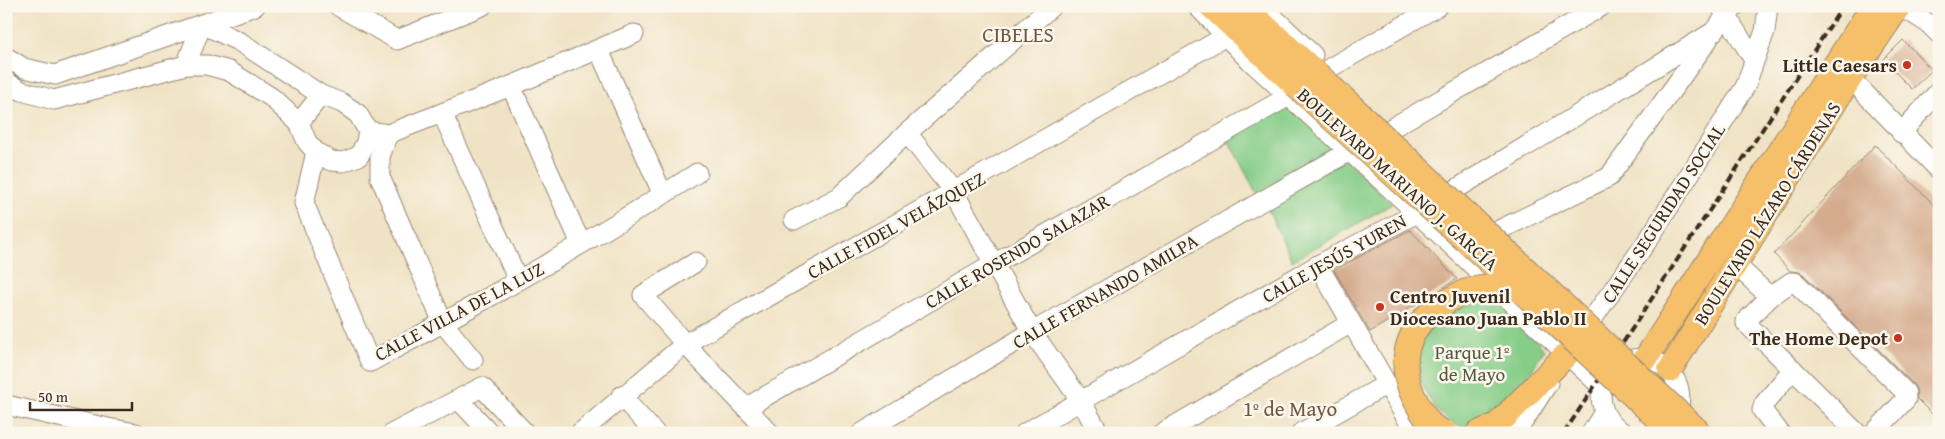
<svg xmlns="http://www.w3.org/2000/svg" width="1945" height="439" viewBox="0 0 1945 439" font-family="'Gentium Book Plus',serif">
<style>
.green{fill:#86cd88;stroke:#607c53}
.building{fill:#d5ab8d}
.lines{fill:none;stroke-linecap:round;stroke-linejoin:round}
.minor-casing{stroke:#968672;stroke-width:21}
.major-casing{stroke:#968672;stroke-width:26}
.minor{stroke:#fff;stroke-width:19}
.major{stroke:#f6c06b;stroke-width:24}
.rail{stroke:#3b2a1e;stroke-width:4;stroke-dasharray:8 4;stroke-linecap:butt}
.major-bridge-casing{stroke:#968672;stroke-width:26;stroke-linecap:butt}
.major-bridge{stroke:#f6c06b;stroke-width:24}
.poi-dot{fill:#c8321e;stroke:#fbf7ec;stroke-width:2}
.labels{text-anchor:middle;stroke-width:5;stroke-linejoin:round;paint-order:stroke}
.poi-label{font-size:19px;font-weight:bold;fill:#3b2a1e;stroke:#fbf7ec;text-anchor:end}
.street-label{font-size:19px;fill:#3b2a1e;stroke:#fbf7ec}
.park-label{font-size:19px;fill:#525b3e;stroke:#fbf7ec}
.quarter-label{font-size:21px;fill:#715745;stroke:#fbf7ec}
</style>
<rect width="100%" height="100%" fill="#fbf7ec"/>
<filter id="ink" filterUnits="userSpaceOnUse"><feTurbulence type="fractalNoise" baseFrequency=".02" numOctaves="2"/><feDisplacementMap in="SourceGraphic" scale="10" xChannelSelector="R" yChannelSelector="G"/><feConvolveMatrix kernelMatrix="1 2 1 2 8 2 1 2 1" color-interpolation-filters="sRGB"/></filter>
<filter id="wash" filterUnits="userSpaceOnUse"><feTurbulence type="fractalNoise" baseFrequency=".0096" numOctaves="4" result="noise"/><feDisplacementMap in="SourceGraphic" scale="20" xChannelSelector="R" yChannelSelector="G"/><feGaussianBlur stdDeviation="1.12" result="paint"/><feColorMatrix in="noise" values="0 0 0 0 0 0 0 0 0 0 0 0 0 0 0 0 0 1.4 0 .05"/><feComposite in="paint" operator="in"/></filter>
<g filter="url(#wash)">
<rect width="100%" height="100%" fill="#f0e3c5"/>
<g class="green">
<path d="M1287,103l48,46 -76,49 -32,-60z"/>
<path d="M1345,159l47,45 -100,57 -26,-56z"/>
<path d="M1484,302l20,4 25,25 15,19 -20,33 -38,41 -20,4 -11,-3 -18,-14 -12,-20 -7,-18 -2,-16 6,-18 10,-15 21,-16z"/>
</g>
<g id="blocks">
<g class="building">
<path d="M1903,40l29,30 -20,19 -29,-29z"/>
<path d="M1875,145l64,65v211l-22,-22 -1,-10 -2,-4 -111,-111 -4,-2 -9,-1 -16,-17z"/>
<path d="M1410,230l47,49 -87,53 -36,-62z"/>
</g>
</g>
</g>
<g filter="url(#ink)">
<use href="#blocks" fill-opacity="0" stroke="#968672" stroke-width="1"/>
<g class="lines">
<defs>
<g id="minor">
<path d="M338,6l59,34 85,-34"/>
<path d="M1197,6l48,50 172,157 185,174"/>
<path d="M1262,6l51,49"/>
<path d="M1901,6l28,18 10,10"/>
<path d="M1721,7l33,53"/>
<path d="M599,50l64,145"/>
<path d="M6,57l18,11 31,7 147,-51 38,18 81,53 21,8 16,11 10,17 -2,11 -7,14 -16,6 -12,-1 -15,-9 -9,-10 -8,-19 -28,-26 -42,-26 -22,-6h-21l-132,35 -32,-9 -16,-9"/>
<path d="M186,65l16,-41 53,-18"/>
<path d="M1328,69l110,-63"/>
<path d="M1840,72l10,6 89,92"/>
<path d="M511,86l70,158"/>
<path d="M442,113l76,167"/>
<path d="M299,123l22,-28"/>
<path d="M1390,129l212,-123"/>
<path d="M368,131l20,3 123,-48 123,-52"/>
<path d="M907,133l47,59 78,140 49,69 18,32"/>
<path d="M1901,133l38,-42"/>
<path d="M388,134l-8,23v20l63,146 30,37"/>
<path d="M316,152l-12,51 66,159c111,-59 221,-121 327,-189"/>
<path d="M794,220l45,-23 68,-64 145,-127"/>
<path d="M1497,231l112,-54 99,-137"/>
<path d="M696,262l-53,33 42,49 85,89"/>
<path d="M1735,264l35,33 -24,24v2l111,110"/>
<path d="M1318,265l97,168"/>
<path d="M1770,297l21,-15h4l111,111v6l-32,34"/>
<path d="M1579,338l71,-101 95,-150 20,-56 3,-25"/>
<path d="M1632,359c34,-7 62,32 40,61"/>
<path d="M1608,375c-14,21 -5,47 16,58"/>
<path d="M621,396l34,37"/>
<path d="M459,400l31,33"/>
<path d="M6,405l102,23 28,5"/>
<path d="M747,407l247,-143 295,-168"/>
<path d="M393,433l89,-46 43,46"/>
<path d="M580,433l105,-89 541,-308"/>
<path d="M862,433l170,-101 318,-181"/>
<path d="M1025,433l293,-168 99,-52 296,-181 22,-26"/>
<path d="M1162,433l189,-110"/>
<path d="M1301,433l86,-49"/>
<path d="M1516,433l32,-50"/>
<path d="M1591,433l13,-21"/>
<path d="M1780,433l-18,-23 2,-6 29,-35"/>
</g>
<g id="major">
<path d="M1211,6l85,80"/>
<path d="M1243,6l71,65"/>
<path d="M1646,358l227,-352"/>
<path d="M1670,370l180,-292 49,-72"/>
<path d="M1478,433l19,-8 70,-71"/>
</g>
</defs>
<use href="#minor" class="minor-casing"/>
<use href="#major" class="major-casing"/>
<use href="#minor" class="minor"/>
<use href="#major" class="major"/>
<path class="rail" d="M1564,433l279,-427"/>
<defs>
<g id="major-bridge">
<path d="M1314,71l386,362"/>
<path d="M1296,86l221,201 156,146"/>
<path d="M1445,433c-13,-4 -19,-14 -26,-26 -25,-42 -15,-82 29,-106 5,-3 11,-7 16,-9 17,-6 36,-5 53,-5"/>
</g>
</defs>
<use href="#major-bridge" class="major-bridge-casing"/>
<use href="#major-bridge" class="major-bridge"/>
</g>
</g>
<g class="poi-dot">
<circle cx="1907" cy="65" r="5"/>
<circle cx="1380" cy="307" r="5"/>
<circle cx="1898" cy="338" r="5"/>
</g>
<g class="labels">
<g class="poi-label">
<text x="1897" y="72">Little Caesars</text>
<text x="1390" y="303" text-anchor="start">Centro Juvenil<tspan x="1390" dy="22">Diocesano Juan Pablo II</tspan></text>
<text x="1888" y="345">The Home Depot</text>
</g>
<g class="street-label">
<text transform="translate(1398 179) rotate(42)" y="7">BOULEVARD MARIANO J. GARCÍA</text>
<text transform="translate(1663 213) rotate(-57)" y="7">CALLE SEGURIDAD SOCIAL</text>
<text transform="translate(1767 213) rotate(-58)" y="7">BOULEVARD LÁZARO CÁRDENAS</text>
<text transform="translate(896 225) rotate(-29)" y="7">CALLE FIDEL VELÁZQUEZ</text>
<text transform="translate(1017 251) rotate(-30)" y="7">CALLE ROSENDO SALAZAR</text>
<text transform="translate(1334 258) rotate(-29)" y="7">CALLE JESÚS YUREN</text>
<text transform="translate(1105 291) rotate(-30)" y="7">CALLE FERNANDO AMILPA</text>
<text transform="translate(459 311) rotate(-28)" y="7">CALLE VILLA DE LA LUZ</text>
</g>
<g class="park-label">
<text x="1472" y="359">Parque 1º<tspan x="1472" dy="22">de Mayo</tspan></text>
</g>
<g class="quarter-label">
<text x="1018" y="42">CIBELES</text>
<text x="1290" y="416">1º de Mayo</text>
</g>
</g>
<rect width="1945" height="439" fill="none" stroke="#fbf7ec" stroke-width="25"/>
<path d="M30 402v8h102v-8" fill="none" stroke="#3b2a1e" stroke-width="2.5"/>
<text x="38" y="402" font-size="15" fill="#3b2a1e" stroke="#fbf7ec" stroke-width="4" paint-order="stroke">50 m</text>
</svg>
